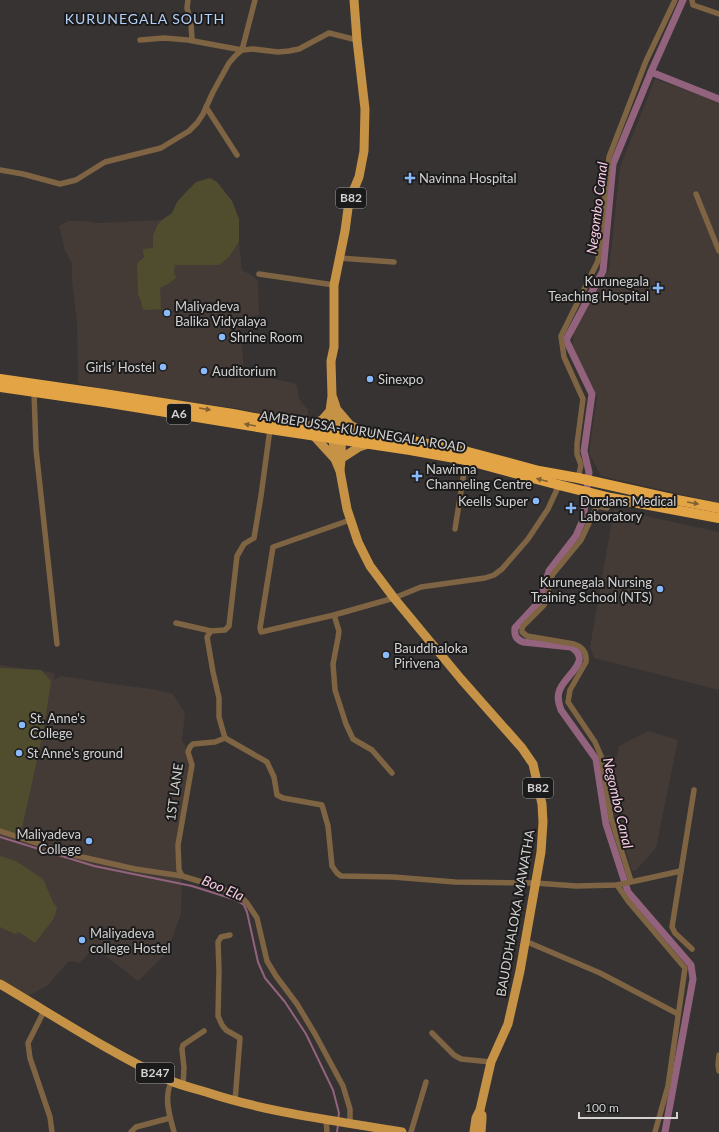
<svg xmlns="http://www.w3.org/2000/svg" width="719" height="1132" viewBox="0 0 719 1132" font-family="Lato,sans-serif">
<style>
.built{fill:#443b37}
.green{fill:#504d2f}
.lines{fill:none;stroke-linecap:round;stroke-linejoin:round}
.stream{stroke:#93637e;stroke-width:2}
.canal{stroke:#93637e;stroke-width:7}
.street{stroke:#7e6442;stroke-width:5.5}
.primary{stroke:#c69246;stroke-width:9}
.highway{stroke:#e3a446;stroke-width:10}
.oneway{fill:#806030}
.poi-dot{fill:#88bafc;stroke:#1c1b1b;stroke-width:1.5}
.labels{text-anchor:middle;stroke-width:4;stroke-linejoin:round;paint-order:stroke}
.shield{fill:#1c1b1b;stroke:#9c9a9a;stroke-width:1}
.shield-label{font-size:12px;font-weight:bold;fill:#d3d1d1}
.poi-label{font-size:13px;fill:#d3d1d1;stroke:#1c1b1b;text-anchor:start}
.street-label{font-size:13px;fill:#d3d1d1;stroke:#1c1b1b}
.neighbourhood-label{font-size:14px;letter-spacing:1px;fill:#b4d0f5;stroke:#1c1b1b}
.water-label{font-size:14px;font-style:italic;fill:#fbcce5;stroke:#1c1b1b}
</style>
<rect width="100%" height="100%" fill="#363332"/>
<g class="built">
<path d="M655,79l64,23v401l-118,-27 -12,-23 8,-57 -25,-47 2,-24 11,-19 24,-36 11,-103z"/>
<path d="M162,220l-4,4 -5,11v13l-10,3 1,6 -7,6 1,32 2,3 3,12 17,-22 8,-4 7,-19h21l33,-8 10,-15 3,28 11,6 5,5 1,34 -15,3 -3,12 3,43 50,10 3,3 2,13 9,11v12l-40,-7 -32,-7 -61,-7 -66,-10 -31,-8 -1,-60 -5,-43v-17l-7,-12 -6,-25 9,-5h15l15,2z"/>
<path d="M614,509l105,23v158l-125,-32 -4,-11z"/>
<path d="M0,665l55,8 -1,7 7,-4 66,10 25,3 21,5 12,19 -3,27 6,12 4,13 -14,80 4,31 -1,38 -15,40 -28,27 -44,-34 -14,16 -11,-2 -22,25 -23,12 -24,-14z"/>
<path d="M648,731l30,9 -22,108 -21,23h-3l-17,-56 -11,-60 13,2 2,-11z"/>
</g>
<g class="green">
<path d="M210,178l7,4 15,19 7,18v23l-10,15 -10,8h-44l-1,7 2,6 -8,6 -8,4 1,21 -18,1 -3,-12 -2,-3 -1,-32 7,-6 -1,-6v-2l10,-1v-13l5,-11 4,-4 10,-7 5,-11 10,-11 9,-9z"/>
<path d="M0,668l41,2 10,11 -7,47 -24,109 -20,-6z"/>
<path d="M0,856l16,5 27,18 10,23 4,6 -3,10 -19,25 -16,-11 -4,2 -15,-7z"/>
</g>
<g class="lines">
<g class="stream">
<path d="M0,837l94,29 98,20 44,14 8,5 3,7 11,50 7,16 20,24 21,32 27,56 6,23 -1,7"/>
<path d="M337,1132l1,-8"/>
</g>
<g class="canal">
<path d="M651,72l68,27"/>
<path d="M665,1132l28,-153 -2,-14 -63,-73 -22,-68 -10,-65 -35,-49c-2,-6 -4,-12 -2,-18 4,-16 35,-31 12,-45l-48,-5c-7,-3 -9,-6 -8,-14l25,-27 9,-30 27,-35 7,-16 6,-48 -5,-21 8,-57 -26,-54 37,-69 10,-107 38,-92 32,-72"/>
</g>
<g class="street">
<path d="M188,0l-1,8 4,15 1,17"/>
<path d="M692,0l1,5 26,9"/>
<path d="M140,40l24,-2 24,2 54,10 13,-50"/>
<path d="M206,107l31,48"/>
<path d="M0,170l23,4 37,10 16,-4 29,-18 56,-14 28,-17 8,-8 6,-9 10,-22 16,-29 6,-7 7,-6 11,-1 25,3 11,-1 10,-2 30,-16 28,7"/>
<path d="M696,194l23,57"/>
<path d="M339,258l55,4"/>
<path d="M259,274l75,11"/>
<path d="M34,392l2,57 21,195"/>
<path d="M270,429l-9,67 -7,42 -10,6 -7,12 -8,70 -4,4 -14,1 -4,6 6,35 6,26v19l6,21 42,24 7,15 3,18 6,3 39,7 6,21 4,40 5,7 4,3 52,1 62,5 80,1 41,3 41,-1 64,-14"/>
<path d="M578,478l3,-13 -4,-11v-10l6,-45 -19,-42 -3,-21 37,-75 11,-104 37,-96 29,-61"/>
<path d="M611,498l-4,10 -9,-2 -2,2 -15,32 -28,34c-5,9 -4,21 -9,31l-21,21 -1,3v3l5,4 47,8c9,3 13,9 12,18l-16,28 -2,12 27,40 6,14 10,62 20,63"/>
<path d="M350,520l-77,27 -13,81 1,4 73,-17 60,-17 27,-11 64,-9 9,-3 8,-6 26,-30 20,-30 11,-24"/>
<path d="M455,529l11,-69"/>
<path d="M334,615l5,16 -1,7 -5,26 2,26 11,34 7,15 19,11 20,23"/>
<path d="M176,623l35,8"/>
<path d="M0,831l73,24 62,14 47,7 33,10 25,10 7,7 10,15 10,43 9,15 21,28 18,30 28,52 7,23v14"/>
<path d="M182,876l-3,-6 -1,-25 14,-80 -4,-13 2,-5 3,-3 22,-2 10,-4"/>
<path d="M617,885l11,16 57,67 -17,118 -13,46"/>
<path d="M230,935l-9,2 -3,5 1,29 -1,45 4,9 4,5 14,8 -5,63"/>
<path d="M525,941l75,32 78,41"/>
<path d="M692,949l-17,-16 -3,-6 22,-137"/>
<path d="M44,1011l-16,32 2,15 20,59 2,15"/>
<path d="M432,1033l22,22 7,4 30,3"/>
<path d="M719,1055l-1,10 1,6"/>
<path d="M172,1081c-2,4 -4,9 -4,13 -2,12 3,26 6,38"/>
<path d="M183,1085l1,-17 -2,-19 1,-4 21,-14"/>
<path d="M326,1119l1,13"/>
<path d="M131,1132l5,-5 34,-9"/>
<path d="M411,1132l15,-50"/>
</g>
<g class="primary">
<path d="M354,0l3,40 8,69 -1,42 -5,26 -10,24 -4,30 -11,54v62l-3,14 1,35 -2,15 5,48 5,12 7,38 11,33 12,24 24,32 67,81 61,69 11,16 9,40 1,18 -2,30 -21,119 -12,53 -17,38 -11,48 -4,8 -2,14"/>
<path d="M333,398c8,22 10,49 7,72"/>
<path d="M338,411l12,14 13,7"/>
<path d="M313,426l10,-7 7,-8"/>
<path d="M314,436l21,23"/>
<path d="M342,458l17,-11 9,-3"/>
<path d="M0,984c56,33 112,70 171,97 12,5 25,8 38,12 61,20 129,28 193,39"/>
<path d="M481,1132l1,-13v-4"/>
</g>
<g class="highway">
<path d="M0,379l104,15 129,20 59,11 21,1 99,15 56,11 71,19 39,7 94,21 47,9"/>
<path d="M0,387l104,15 166,27 140,21 56,10 93,25 52,13 108,20"/>
</g>
</g>
<defs><path id="oneway-solid" d="M-6-.8H1V-3.2L6.5 0L1 3.2V.8H-6Z"/></defs>
<g class="oneway">
<use href="#oneway-solid" transform="translate(205 409) rotate(9)"/>
<use href="#oneway-solid" transform="translate(250 425) rotate(-170)"/>
<use href="#oneway-solid" transform="translate(542 480) rotate(-165)"/>
<use href="#oneway-solid" transform="translate(693 503) rotate(10)"/>
</g>
<g class="poi-dot">
<path d="M408 172h4v4h4v4h-4v4h-4v-4h-4v-4h4z"/>
<path d="M656 282h4v4h4v4h-4v4h-4v-4h-4v-4h4z"/>
<circle cx="167" cy="313" r="4"/>
<circle cx="222" cy="337" r="4"/>
<circle cx="163" cy="367" r="4"/>
<circle cx="204" cy="371" r="4"/>
<circle cx="370" cy="379" r="4"/>
<path d="M415 470h4v4h4v4h-4v4h-4v-4h-4v-4h4z"/>
<circle cx="536" cy="501" r="4"/>
<path d="M569 502h4v4h4v4h-4v4h-4v-4h-4v-4h4z"/>
<circle cx="660" cy="589" r="4"/>
<circle cx="386" cy="655" r="4"/>
<circle cx="22" cy="725" r="4"/>
<circle cx="19" cy="753" r="4"/>
<circle cx="89" cy="841" r="4"/>
<circle cx="82" cy="940" r="4"/>
</g>
<g class="labels">
<g class="shield">
<rect x="336" y="188" width="30" height="20" rx="3"/>
<rect x="167" y="404" width="24" height="20" rx="3"/>
<rect x="523" y="778" width="30" height="20" rx="3"/>
<rect x="136" y="1063" width="38" height="20" rx="3"/>
</g>
<g class="shield-label">
<text x="351" y="202">B82</text>
<text x="179" y="418">A6</text>
<text x="538" y="792">B82</text>
<text x="155" y="1077">B247</text>
</g>
<g class="poi-label">
<text x="419" y="183">Navinna Hospital</text>
<text x="649" y="286" text-anchor="end">Kurunegala<tspan x="649" dy="15">Teaching Hospital</tspan></text>
<text x="175" y="311">Maliyadeva<tspan x="175" dy="15">Balika Vidyalaya</tspan></text>
<text x="230" y="342">Shrine Room</text>
<text x="155" y="372" text-anchor="end">Girls' Hostel</text>
<text x="212" y="376">Auditorium</text>
<text x="378" y="384">Sinexpo</text>
<text x="426" y="474">Nawinna<tspan x="426" dy="15">Channeling Centre</tspan></text>
<text x="528" y="506" text-anchor="end">Keells Super</text>
<text x="580" y="506">Durdans Medical<tspan x="580" dy="15">Laboratory</tspan></text>
<text x="652" y="587" text-anchor="end">Kurunegala Nursing<tspan x="652" dy="15">Training School (NTS)</tspan></text>
<text x="394" y="653">Bauddhaloka<tspan x="394" dy="15">Pirivena</tspan></text>
<text x="30" y="723">St. Anne's<tspan x="30" dy="15">College</tspan></text>
<text x="27" y="758">St Anne's ground</text>
<text x="81" y="839" text-anchor="end">Maliyadeva<tspan x="81" dy="15">College</tspan></text>
<text x="90" y="938">Maliyadeva<tspan x="90" dy="15">college Hostel</tspan></text>
</g>
<g class="street-label">
<text transform="translate(363 431) rotate(9)" y="5">AMBEPUSSA-KURUNEGALA ROAD</text>
<text transform="translate(174 792) rotate(-82)" y="5">1ST LANE</text>
<text transform="translate(515 913) rotate(-80)" y="5">BAUDDHALOKA MAWATHA</text>
</g>
<g class="neighbourhood-label">
<text x="145" y="24">KURUNEGALA SOUTH</text>
</g>
<g class="water-label">
<text transform="translate(597 208) rotate(-83)" y="5">Negombo Canal</text>
<text transform="translate(618 803) rotate(77)" y="5">Negombo Canal</text>
<text transform="translate(223 888) rotate(23)" y="5">Boo Ela</text>
</g>
</g>
<path d="M579 1112v6h98v-6" fill="none" stroke="#d3d1d1" stroke-width="2"/>
<text x="585" y="1112" font-size="12" fill="#d3d1d1" stroke="#1c1b1b" stroke-width="3" paint-order="stroke">100 m</text>
</svg>
